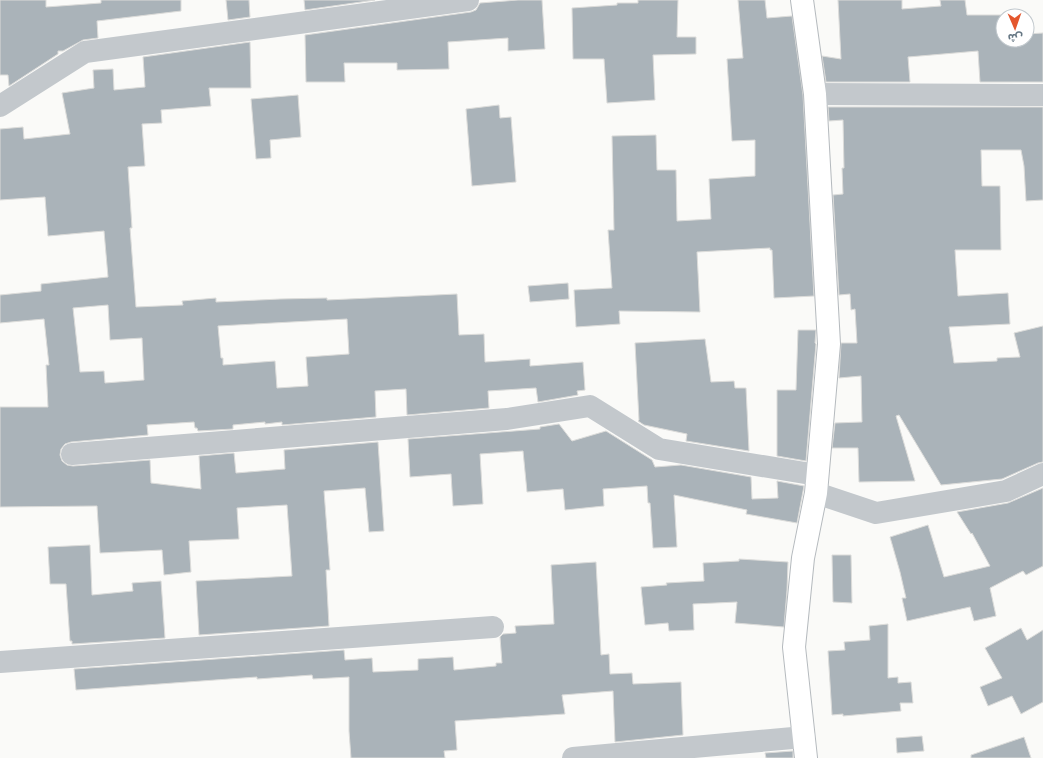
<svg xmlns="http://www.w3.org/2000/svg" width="1043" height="758" viewBox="0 0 1043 758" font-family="'Fira Sans Condensed','Noto Sans Arabic',sans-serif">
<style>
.building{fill:#aab3b9;stroke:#dcdcda;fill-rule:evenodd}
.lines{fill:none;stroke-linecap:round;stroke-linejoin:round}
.major-casing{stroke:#b5babe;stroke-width:24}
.minor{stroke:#c3c8cc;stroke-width:22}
.major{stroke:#fff;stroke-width:22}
</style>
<rect width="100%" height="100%" fill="#fafaf8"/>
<g class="building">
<path d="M0,0h46v7l55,-4v-3h80v11l-84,10 1,17 -15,2 -20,11h-5v3l-49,32 -1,-11h-8z"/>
<path d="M226,0h23l1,17 -22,3z"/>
<path d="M304,0h71l-70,10z"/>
<path d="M518,0h24l3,49 -37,2v-13l-60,4 1,27 -52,1v-7h-53l1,19h-39l-1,-47 166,-23 5,-2 4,-7z"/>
<path d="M638,0h40l-1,37h19v17l-43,1 2,45 -48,3 -3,-44h-31l-1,-51 45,-3v-2h21z"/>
<path d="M738,0h27l2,18 25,-2 11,79 11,201 -40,2 -2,-48h-2v-2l-73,4 3,60 -81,-1 1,13 -44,3 -2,-37 38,-2 -4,-58h6l-2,-94 44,-1 1,35h19l1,51 34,-2 -2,-40 46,-3v-36l-23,1 -5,-82 16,-1z"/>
<path d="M838,0h64v9l39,-3 -1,-6h25l2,15h44v1h-8v24h24v-6l16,-1v49h-63l-2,-31 -70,6 2,25h-84l-4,-26 19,3z"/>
<path d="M250,42l1,46h-42l2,18 -50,4 1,13 -20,1 3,42 -17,1 4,61h-2l6,79 47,-2 -1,-4 34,-3v4l64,-3 47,-1v2l130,-6 2,41 25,-1 1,28 45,-3v7l53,-4 2,28 -8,1 1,4 -40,7 -2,-14 -48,3 1,17 -82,7 -1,-26 -31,2 1,26 -94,8v-3l-17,2v-2l-32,3v4l-35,2 -1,-3h-2l-1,-6 -47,3 1,10 -77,7 -6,2 -4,5 -1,6 2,6 5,4 6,1 77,-6 1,23 50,6 -2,-33 35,-3 2,20 49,-4 -1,-19 94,-8 6,89 -15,1 -4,-44 -41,3 6,79h-4l3,56 -130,9 -3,-54 96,-5 -5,-71 -50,3 2,31 -50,2 2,31 -27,3 -2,-25 -62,3 -3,-47 -97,1v-100h48l-2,-42h3l-5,-46 -44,4v-28l41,-4v-7l67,-7 -4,-46 -56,5 -3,-39 -45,3v-71l23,-2 1,12 46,-5 -8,-41 32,-5 -1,-18 20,-1 1,21 31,-3 -2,-30zM108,305l2,35 32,-2 2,42 -39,3 -1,-12 -24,1 -7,-64zM347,319l2,35 -43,3 2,29 -31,2 -2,-27 -52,4v-7h-2l-3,-32z"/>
<path d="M298,95l3,42 -31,3 1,18 -15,1 -5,-60z"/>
<path d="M499,105l1,13 11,-1 5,65 -44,4 -6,-77z"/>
<path d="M828,107h215v93l-17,1 -2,-35 -3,-16h-40l1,36h18l1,64h-46l3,46 50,-3 2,31 -61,3 5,36 43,-2v-3l23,-1 -6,-24 29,-7v136l-5,1 -36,16 -61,6 -42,-70 -3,1 19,65 -56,1 -1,-34h-26l3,-25 27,-1 -1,-46 -22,2 2,-35h16l-2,-34 -4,1 -1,-16 -11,1 -6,-100 10,-1 -1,-26h2l-1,-48 -14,1z"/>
<path d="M568,283l1,16 -39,3 -2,-16z"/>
<path d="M798,330h18l-1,13 1,1 -10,117 -29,-5v-66h19z"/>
<path d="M705,339l6,43 23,-1 1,7h11l3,63 -63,-10 1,-7 -43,-9 -6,-4 1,-1 -4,-77z"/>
<path d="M559,424l13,17 34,-10 46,29 3,7 26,-2 70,12 1,22 26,-1 -1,-17 27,5 -7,37 -51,-9 1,-4 -73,-15 3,52 -24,1 -3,-45h-2l-1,-17 -44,3 1,17 -39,4 -2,-21 -36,3 -4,-41 -43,3 3,50 -30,2 -2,-32 -41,3 -2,-38 132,-10v-2z"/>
<path d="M1043,488v78l-17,9 -3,-4 -33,17 6,28 -22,5 -4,-14 -63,14 -5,-23h4l-6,-26 -10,-35 38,-12 16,52 46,-11 -18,-33 -1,1 -14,-22 51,-9z"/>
<path d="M90,545l2,50 41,-4 -1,-8 29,-2 4,57 -93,6v-3h-2l-4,-57h-16l-2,-37z"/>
<path d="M832,555h19l1,48 -19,-1z"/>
<path d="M739,559l49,3 -1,28 -3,37 -49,-4 2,-21 -44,2 1,26 -25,1 -1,-8 -23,2 -4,-38 26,-2 -1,-2 38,-2 -1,-18 36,-2z"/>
<path d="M596,562l5,93 8,-1 1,20 22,-1 1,11 48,-2 2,53 -68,7 -2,-51 -51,4 3,19 -110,7 2,29 -13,1 1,7h-94l-2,-27v-54l-36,2 -1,-4 -55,4v-2l-181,13 -2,-21 270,-19 1,10 27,-2 1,14 45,-2v-11l35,-2 1,13 42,-4v-3h6l-2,-26 3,-3 13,-1 -1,-7 39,-2 -3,-59z"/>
<path d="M888,624v54l10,-1v6l13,-1 2,21h-13l1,8 -58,5v-2l-11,1 -4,-64 17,-1 -1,-8 26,-2 -1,-14z"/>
<path d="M1021,628l6,12 16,-10v72l-22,12 -9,-18 -24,10 -8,-19 22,-9 -17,-30z"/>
<path d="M922,736l2,15 -27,2 -1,-15z"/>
<path d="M1024,737l7,21h-60v-3z"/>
<path d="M793,751v7h-27l-1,-5z"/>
</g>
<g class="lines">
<defs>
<path id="major" d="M802,0l13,94 14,250 -13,149 -13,65 -9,89 12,111"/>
</defs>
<use href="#major" class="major-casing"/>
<g class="minor">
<path d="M815,94l228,1"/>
<path d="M0,106l85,-54 383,-52"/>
<path d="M72,454l435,-35 83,-13 69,43 158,26"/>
<path d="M816,493l60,20 130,-22 37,-17"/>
<path d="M0,662l493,-35"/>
<path d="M573,758l231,-21"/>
</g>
<use href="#major" class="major"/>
</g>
<g transform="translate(1015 28) rotate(178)"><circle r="19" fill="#ffffff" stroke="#c1c8cd"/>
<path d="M0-3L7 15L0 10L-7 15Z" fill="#e4572e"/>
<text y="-6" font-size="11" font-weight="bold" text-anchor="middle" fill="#657683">ش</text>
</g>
</svg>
